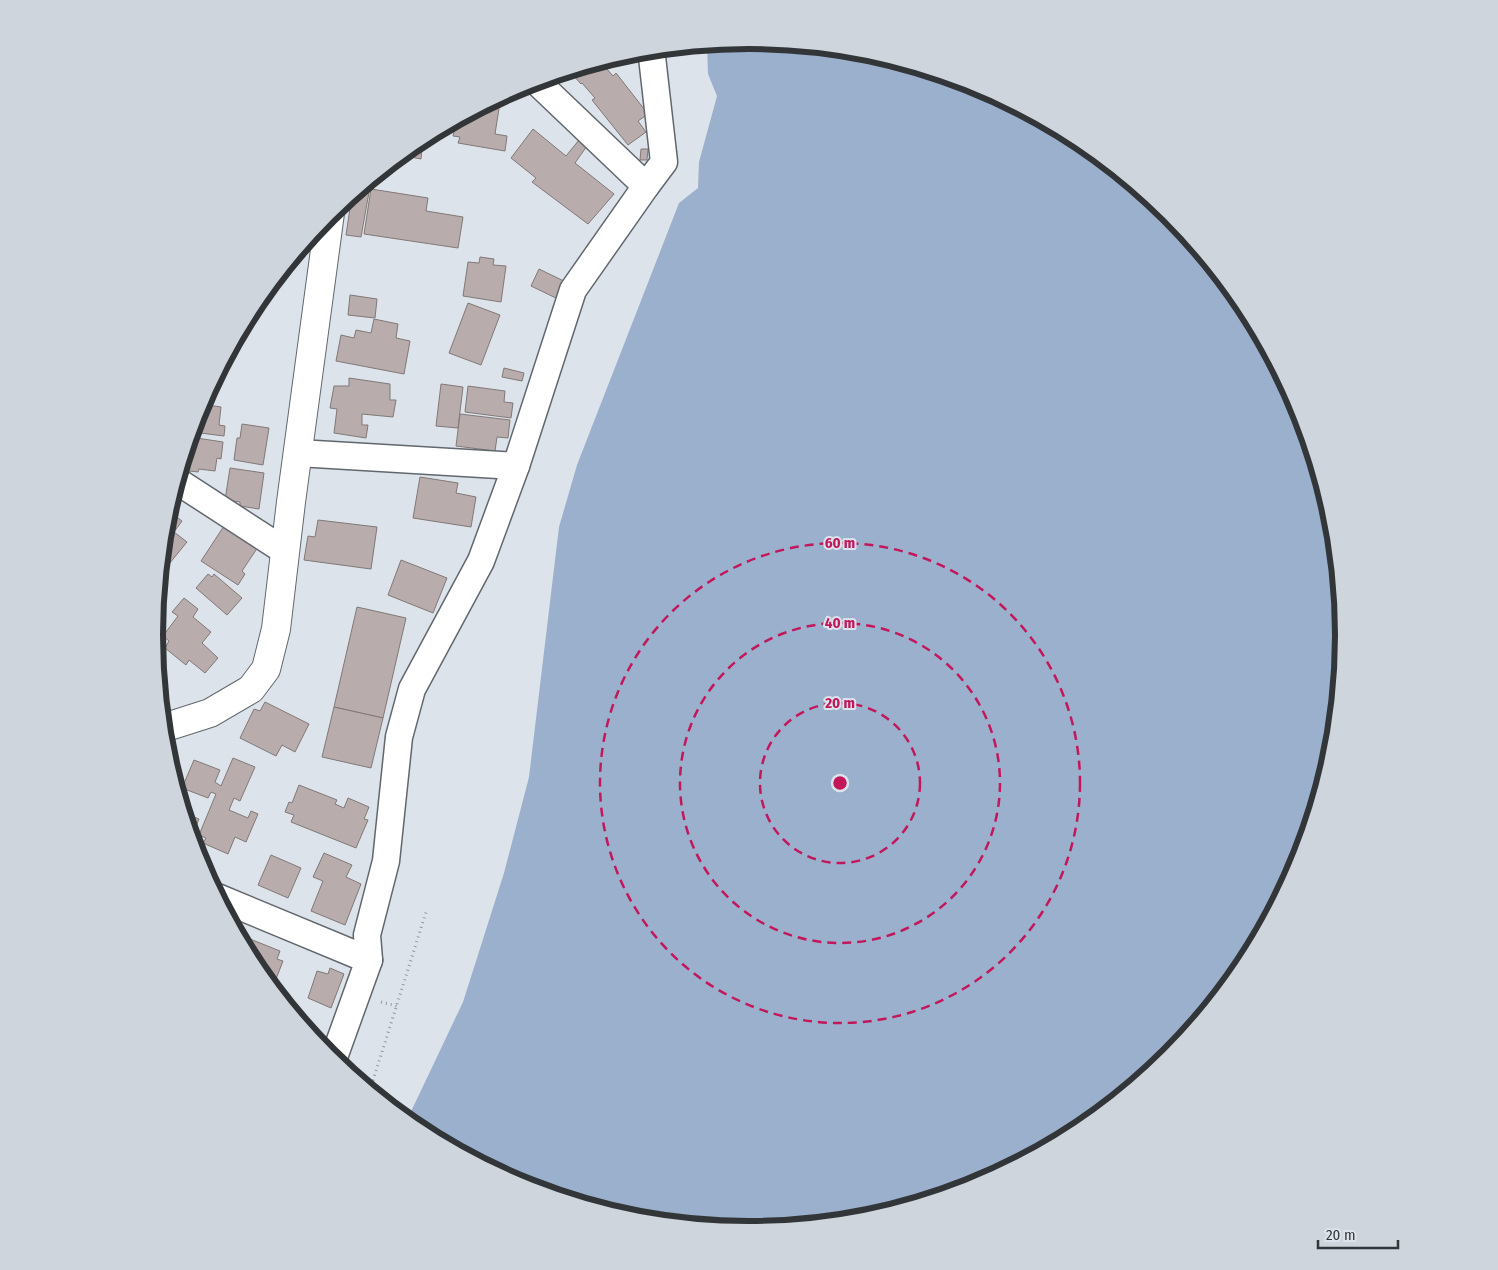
<svg xmlns="http://www.w3.org/2000/svg" width="1498" height="1270" viewBox="0 0 1498 1270" font-family="'Fira Sans Condensed',sans-serif">
<style>
.water{fill:#9bb0cd}
.building{fill:#b8adac;stroke:#817877}
.lines{fill:none;stroke-linecap:round;stroke-linejoin:round}
.minor-casing{stroke:#61676d;stroke-width:29}
.tertiary-casing{stroke:#61676d;stroke-width:30}
.path{stroke:#93989e;stroke-width:3;stroke-dasharray:1 4;stroke-linecap:butt}
.minor{stroke:#fff;stroke-width:26}
.tertiary{stroke:#fff;stroke-width:28}
.ring{fill:none;stroke:#c2185b;stroke-width:2.5;stroke-dasharray:9 6}
.rim{fill:none;stroke:#333639;stroke-width:6}
.centre{fill:#c2185b;stroke:#dce3ea;stroke-width:2.5}
.ring-label{font-size:15px;text-anchor:middle;font-weight:bold;fill:#c2185b;stroke:#dce3ea;stroke-width:4;stroke-linejoin:round;paint-order:stroke}
</style>
<rect width="100%" height="100%" fill="#dce3ea"/>
<path class="water" d="M749,40l116,11 112,34 103,55 90,74 74,91 55,103 34,111 11,116 -11,116 -34,112 -55,103 -74,90 -91,74 -103,55 -111,34 -116,11 -116,-11 -112,-34 -103,-55 -11,-10 56,-118 41,-129 25,-96 30,-250 18,-62 102,-262 19,-15 1,-26 18,-66 -9,-22 -1,-30z"/>
<g class="building">
<path d="M600,61l13,15 3,-3 32,41 -10,7 8,11 -18,13 -36,-45 3,-2 -13,-15 -1,1 -8,-9 11,-9 4,4z"/>
<path d="M492,101l8,1 -5,32 12,2 -2,15 -47,-8 2,-6 -7,-1 3,-16z"/>
<path d="M533,129l33,27 13,-16 8,6 -12,17 39,31 -26,30 -56,-42 4,-4 -25,-20z"/>
<path d="M423,138l-2,21 -21,-4 19,-15z"/>
<path d="M641,149h7l-1,11h-7z"/>
<path d="M371,189l57,9 -2,13 37,6 -5,31 -94,-14z"/>
<path d="M358,190l11,2 -8,45 -15,-2 6,-40z"/>
<path d="M480,257l14,2 -1,6 13,1 -5,36 -38,-6 5,-34 11,1z"/>
<path d="M539,269l31,15 -8,17 -31,-15z"/>
<path d="M350,295l27,4 -2,19 -27,-3z"/>
<path d="M468,303l32,12 -19,50 -32,-12z"/>
<path d="M374,319l24,5 -2,14 14,3 -6,33 -68,-13 5,-26 13,3 2,-8 15,3z"/>
<path d="M504,368l20,5 -2,8 -20,-4z"/>
<path d="M349,378l41,6v16h6l-3,17 -31,-3v11h6l-2,13 -32,-5 3,-24 -7,-1 4,-22h15z"/>
<path d="M441,384l22,3 -5,41 -22,-2z"/>
<path d="M468,386l37,5 -1,11 9,1 -2,15 -46,-6z"/>
<path d="M201,404l20,3 -2,18 6,1 -1,10 -32,-4z"/>
<path d="M460,414l50,6 -2,18 -11,-1 -2,14 -39,-5z"/>
<path d="M242,424l27,4 -6,37 -29,-5 3,-22h3z"/>
<path d="M190,437l33,5 -2,17 -4,-1 -2,13 -16,-2 -1,3 -18,-2z"/>
<path d="M230,468l34,5 -5,36 -19,-3v-4l-15,-2z"/>
<path d="M420,477l38,6 -2,10 20,4 -5,30 -58,-9z"/>
<path d="M170,503l3,3 -4,5 13,10 -8,11 13,10 -18,22 -7,-6 3,-39z"/>
<path d="M318,520l59,7 -6,42 -67,-9 4,-24 7,1z"/>
<path d="M224,526l34,21 -16,24 3,3 -7,11 -37,-24z"/>
<path d="M401,560l46,18 -14,35 -45,-18z"/>
<path d="M160,573l8,6 -10,12z"/>
<path d="M208,574l4,3 2,-3 28,24 -15,17 -31,-27z"/>
<path d="M184,598l14,11 -5,8 18,15 -9,11 16,15 -13,15 -16,-13 -3,5 -21,-17 4,-7 -6,-5 15,-20 -6,-4z"/>
<path d="M357,607l49,11 -23,100 -49,-11z"/>
<path d="M265,702l44,22 -14,28 -13,-7 -6,11 -36,-18 14,-29 6,2z"/>
<path d="M334,707l49,11 -12,50 -49,-11z"/>
<path d="M233,758l22,9 -15,34 -6,-3 -5,12 19,8 3,-7 7,3 -12,28 -11,-5 -7,17 -25,-11 3,-5 -7,-3 17,-41 -5,-2 -3,6 -26,-10 12,-28 26,10 -5,12 6,4z"/>
<path d="M299,785l38,15 -2,4 9,4 4,-10 21,9 -5,12 4,1 -12,28 -65,-26 3,-7 -9,-3 4,-10 3,1z"/>
<path d="M184,813l15,6 -8,18z"/>
<path d="M324,853l28,12 -6,12 15,7 -16,41 -34,-14 12,-30 -10,-4z"/>
<path d="M271,855l30,13 -13,30 -30,-13z"/>
<path d="M240,935l40,16 -3,8 6,2 -7,18 -6,-2 -2,5 -14,-17 -15,-28z"/>
<path d="M330,968l14,6 -13,34 -23,-10 9,-27 11,3z"/>
<path d="M285,1002l13,4 -3,10z"/>
</g>
<g class="lines">
<defs>
<g id="minor">
<path d="M536,81l110,105 18,-24 -12,-105 -4,-7"/>
<path d="M298,453l218,13 57,-176 73,-104"/>
<path d="M177,481l108,70"/>
<path d="M217,897l152,63 -36,100"/>
<path d="M369,960l-2,-25 19,-74 13,-124 13,-48 69,-128 35,-95"/>
</g>
<path id="tertiary" d="M163,728l47,-15 41,-24 15,-20 10,-40 15,-127 39,-289"/>
</defs>
<use href="#minor" class="minor-casing"/>
<use href="#tertiary" class="tertiary-casing"/>
<g class="path">
<path d="M381,1002l16,4"/>
<path d="M370,1090l57,-181"/>
</g>
<use href="#minor" class="minor"/>
<use href="#tertiary" class="tertiary"/>
</g>
<g class="ring">
<circle cx="840" cy="783" r="80"/>
<circle cx="840" cy="783" r="160"/>
<circle cx="840" cy="783" r="240"/>
</g>
<path d="M0 0H1498V1270H0ZM163 635a586 586 0 1 1 1172 0a586 586 0 1 1-1172 0Z" fill="#ced5dc" fill-rule="evenodd"/>
<path class="rim" d="M163 635a586 586 0 1 1 1172 0a586 586 0 1 1-1172 0Z"/>
<circle cx="840" cy="783" r="8" class="centre"/>
<g class="ring-label">
<text x="840" y="548">60 m</text>
<text x="840" y="628">40 m</text>
<text x="840" y="708">20 m</text>
</g>
<path d="M1318 1240v8h80v-8" fill="none" stroke="#333639" stroke-width="2.5"/>
<text x="1326" y="1240" font-size="15" fill="#333639" stroke="#dce3ea" stroke-width="4" paint-order="stroke">20 m</text>
</svg>
